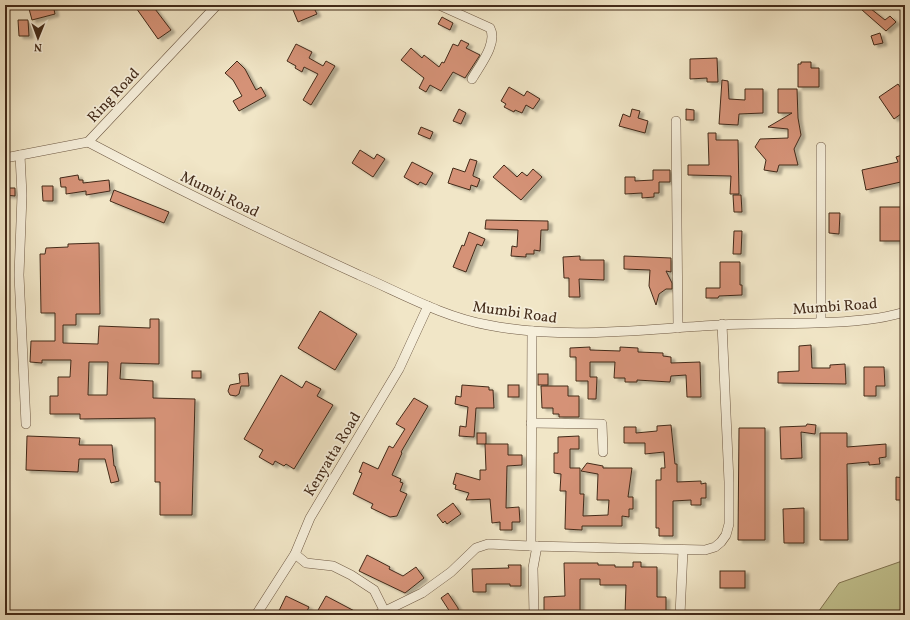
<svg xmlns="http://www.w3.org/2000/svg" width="910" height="620" viewBox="0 0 910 620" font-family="Vollkorn,serif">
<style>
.green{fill:#c2c390;stroke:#827654}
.building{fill:#d59277;stroke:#422a19;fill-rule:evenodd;filter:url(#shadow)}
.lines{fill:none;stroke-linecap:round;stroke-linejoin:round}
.minor-casing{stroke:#6e5944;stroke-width:10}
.minor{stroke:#f6efdb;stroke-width:9}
.labels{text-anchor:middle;stroke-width:3.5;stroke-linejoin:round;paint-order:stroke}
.street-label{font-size:15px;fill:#422a19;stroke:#f6efdb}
</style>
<defs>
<filter id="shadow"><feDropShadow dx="4" dy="2.5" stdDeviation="1" flood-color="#0004"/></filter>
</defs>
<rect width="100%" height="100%" fill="#f1e6c7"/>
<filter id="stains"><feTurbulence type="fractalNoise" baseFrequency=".005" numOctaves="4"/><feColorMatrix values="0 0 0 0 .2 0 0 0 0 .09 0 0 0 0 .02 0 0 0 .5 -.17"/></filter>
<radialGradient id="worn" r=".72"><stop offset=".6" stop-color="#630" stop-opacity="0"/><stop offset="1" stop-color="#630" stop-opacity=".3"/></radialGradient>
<path class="green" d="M905,560v55h-89l23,-32z"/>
<g class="building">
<path d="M28,5h25l2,9 -23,6z"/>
<path d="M134,5h18l19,25 -13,9z"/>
<path d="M291,5h14l2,3 6,-2 4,8 -19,8z"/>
<path d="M866,5l19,15 5,-4 6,6 -10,9 -24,-21z"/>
<path d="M442,17l11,6 -3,7 -12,-6z"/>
<path d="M18,20h10l1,16h-10z"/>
<path d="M880,33l3,10 -9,2 -3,-9z"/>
<path d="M461,40l8,4 -3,4 14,7 -15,23 -12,-6 -12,19 -11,-6 -4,7 -7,-4 5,-10 -23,-18 10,-12 11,10 2,-3 15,12 3,-5 2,1 9,-19 5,2z"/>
<path d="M296,44l16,8 -3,6 14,8 3,-5 9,5 -24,39 -8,-5 15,-26 -14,-7 -2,5 -7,-4 1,-2 -9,-5z"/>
<path d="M717,58l1,24h-11v-4l-17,1v-20z"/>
<path d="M237,61l8,8 11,21 5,-3 5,9 -27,15 -6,-10 9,-5 -9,-16 -8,-7z"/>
<path d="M801,62h10v6h8v19h-21v-23h3z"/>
<path d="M722,80l6,1 1,18 16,1v-11h18v24l-24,1 -1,11 -19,-1z"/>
<path d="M898,84l7,10v17l-11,8 -15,-22z"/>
<path d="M509,87l15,9 3,-5 13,8 -7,10 -7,-4 -4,8 -7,-3 -1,2 -10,-5 2,-3 -5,-3z"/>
<path d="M778,89h19l1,29 3,17 -7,14 4,16h-19l-2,7 -13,-2 2,-10 -11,-13 5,-8 28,-1v-9l-20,-2 24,-14h-14z"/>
<path d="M459,109l7,4 -5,11 -8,-3z"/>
<path d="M632,109l8,2 -2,7 10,3 -3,12 -26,-7 4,-12 7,3z"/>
<path d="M686,109l8,1v10h-8z"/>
<path d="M421,127l12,5 -3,7 -12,-5z"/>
<path d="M708,133h8v7h22l1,54h-9l1,-18 -43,-1v-10h21z"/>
<path d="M360,150l14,9 3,-5 8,5 -12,18 -21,-14z"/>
<path d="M905,154v27l-39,9 -4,-20 36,-8 -2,-5z"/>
<path d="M470,159l7,2 -4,14v1l7,3 -3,8 -6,-2 -1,5 -22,-7 5,-15 12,4z"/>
<path d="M412,162l21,11 -7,12 -6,-3 -2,3 -14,-8z"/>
<path d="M504,165l13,12 5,-5 5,4 6,-7 9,8 -21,23 -28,-23z"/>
<path d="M653,170h17v12h-11v11h-5v4l-12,1v-5l-17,1v-17h10v4l18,-1z"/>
<path d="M78,175l1,5h4v3l26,-3 1,11 -24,4v-4l-20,3v-7h-5l-1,-9z"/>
<path d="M42,186h11v15h-10z"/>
<path d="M5,188h10v8l-10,-1z"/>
<path d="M114,190l55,22 -5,11 -54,-22z"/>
<path d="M733,195h8l1,17h-8z"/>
<rect x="880" y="207" width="25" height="34"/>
<path d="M829,213h11l-1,21 -10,-1z"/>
<path d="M486,220l62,1v9h-7l-1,21 -6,-1v4h-8v3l-15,-1 1,-10 5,1 1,-17 -33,-1z"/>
<path d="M734,231h8l-1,23h-8z"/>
<path d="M469,232l16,7 -3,7 -5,-2 -11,28 -13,-5 9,-22 2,1z"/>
<path d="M99,243l1,71h-24v11h-13v18l35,1 1,-18 51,2v-9h9v45l-38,-1 -1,16 33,2v17l42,1 -3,116h-32v-33h-5v-64l-75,1v-5h-30v-18h8v-19h12l1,-17h-29v3l-12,-1 1,-21h24v-28h-14l-1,-59h5l1,-6 22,-1v-3zM89,362h19l-1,33h-19z"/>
<path d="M580,256v4h24v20l-25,-1 1,18h-11v-19h-5l-1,-21z"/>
<path d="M624,256l47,2v14l-5,-1 6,12v6h-6l-7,5 -3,11 -7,-19 1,-16 -26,-1z"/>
<path d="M720,262h20v23h2v10l-23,1 -1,2h-12v-10h14z"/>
<path d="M320,311l37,23 -22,36 -37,-22z"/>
<path d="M811,345l1,23h18v-3l15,-1 1,20 -68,-1v-11l21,-1v-25z"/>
<path d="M590,347v3l30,1v-4l18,1v4l25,1v3l8,1v6l29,-1 1,35h-14l-1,-22 -15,1 -1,6 -33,-2v2h-12v-4h-11l1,-16h-25v15h7l-1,22h-8v-18h-12v-24h-6v-9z"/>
<path d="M864,367h20l1,19h-9v10h-12z"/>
<rect x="192" y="371" width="9" height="7"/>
<path d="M248,373l1,13h-8l-2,8 -3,2 -6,-1 -2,-4 2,-6 10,-2 -1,-9z"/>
<rect x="538" y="374" width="10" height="11"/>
<path d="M281,375l21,13 4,-7 15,8 -4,7 16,9 -39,64 -8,-5 -2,2 -9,-5 -2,4 -14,-8 4,-7 -19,-11z"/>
<path d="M462,385l27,2v3h4l1,18h-18l-2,29 -15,-1 1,-10 6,1 2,-20 -13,-3 1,-8 5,1z"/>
<rect x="508" y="385" width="11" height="12"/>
<path d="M541,386h27v10h11v21h-20v-3h-6v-6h-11z"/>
<path d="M414,398l14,8 -27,46 1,1 -10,22 9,4 -1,3 3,1 -3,8 7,3 -10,22 -7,1 -19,-9 2,-4 -20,-10 9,-21 -3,-1 4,-10 15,7 11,-23 4,2 12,-19 -9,-5z"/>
<path d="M807,424l9,1 -1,9 -14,-2 1,26 -21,1 -1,-32 26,-1z"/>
<path d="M671,425l4,39h2v18l24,-1v3l5,-1v15h-5v7h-10v-5l-18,1v35h-14v-8h-3v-48h5v-12h4l-1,-16 -19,2v-11h-21v-16h12v6l21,-2v-5z"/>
<path d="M739,428h26v112h-27z"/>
<rect x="477" y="433" width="9" height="11"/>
<path d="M820,433h27v14l39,-3v13l-7,1 1,6 -11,1v-3l-22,2 1,76h-28z"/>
<path d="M27,436l53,2 -1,7h33l2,21h1l4,15 -8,2 -6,-24h-26l-1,13 -52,-2z"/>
<path d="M579,436v13h-9v19h10v26h4l-1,22 25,-1 1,-15h-12l1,-26 -17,-3 6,-8 16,3v2h29l-4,29h5v12h-4v8l-7,-1v10h-40v4l-17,-1 1,-38h-6l1,-17 -7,-1v-20h4v-16z"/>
<path d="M485,444h23v11h14v10l-15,1 -1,42 13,-1 1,15h-8v8h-12v-8l-8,1 -2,-24 -24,1 3,-7 -14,-4 1,-4 -3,-1 3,-11 24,7v-10h6z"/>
<path d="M896,477l9,1v22h-9z"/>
<path d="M453,503l8,11 -14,10 -2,-3 -2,2 -6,-8z"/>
<path d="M804,508v35h-20l-1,-34z"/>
<path d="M367,555l23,12 -1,2 14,7 13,-9 8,11 -19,15 -46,-22z"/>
<path d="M633,562h8v5h16v30h9v18h-41l1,-30h-26v-6h-20v36h-23v-3h-13v-15l21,-1 -1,-33h34v2h17v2h18z"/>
<path d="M508,565h13v21h-11v-2h-24v8h-13l-1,-23 37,-1z"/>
<rect x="720" y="571" width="25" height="17"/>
<path d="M448,593l10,15 1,7h-7l-11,-17z"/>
<path d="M286,596l23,11 -4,8h-28z"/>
<path d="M326,596l36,19h-38l-7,-3z"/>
</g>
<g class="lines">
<defs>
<g id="minor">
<path d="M439,5l51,23c8,15 -10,37 -18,51"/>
<path d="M676,121l2,207"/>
<path d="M88,142c89,47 179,91 271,133 42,18 84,42 129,50 76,15 155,4 232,0 50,-3 101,1 151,-6 11,-1 23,-4 34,-7"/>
<path d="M20,155l2,40 -3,80 7,149"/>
<path d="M5,158l83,-16 129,-137"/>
<path d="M821,322v-175"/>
<path d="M532,331l-1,215 174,4 10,-3 6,-5 5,-7 3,-11v-42l-7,-158"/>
<path d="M531,423l71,1 1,28"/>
<path d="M295,554l11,9 27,3 18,9 23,15 11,22"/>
<path d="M256,615l39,-61 15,-36 89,-149 29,-63"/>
<path d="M377,615l45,-22 29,-21 25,-24 12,-4 43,2"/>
<path d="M534,615l-1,-47 4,-22"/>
<path d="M680,615l3,-65"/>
</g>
</defs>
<use href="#minor" class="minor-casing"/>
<use href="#minor" class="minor"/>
</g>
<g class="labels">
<g class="street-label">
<text transform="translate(113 95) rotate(-47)" y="5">Ring Road</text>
<text transform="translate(220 194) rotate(26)" y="5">Mumbi Road</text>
<text transform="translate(835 306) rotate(-4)" y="5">Mumbi Road</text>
<text transform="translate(515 312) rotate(8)" y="5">Mumbi Road</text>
<text transform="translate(332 454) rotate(-59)" y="5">Kenyatta Road</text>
</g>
</g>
<rect width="910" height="620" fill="none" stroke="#f1e6c7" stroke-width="20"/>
<rect x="6" y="6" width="898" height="608" fill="none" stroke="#422a19" stroke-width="2"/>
<rect x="10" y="10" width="890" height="600" fill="none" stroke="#422a19"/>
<g transform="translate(38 38) rotate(181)" stroke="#f6efdb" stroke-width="3" paint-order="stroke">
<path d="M0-3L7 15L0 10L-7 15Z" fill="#422a19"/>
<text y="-6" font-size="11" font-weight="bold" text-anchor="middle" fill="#422a19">N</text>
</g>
<rect width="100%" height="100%" filter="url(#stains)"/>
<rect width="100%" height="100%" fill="url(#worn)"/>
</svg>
